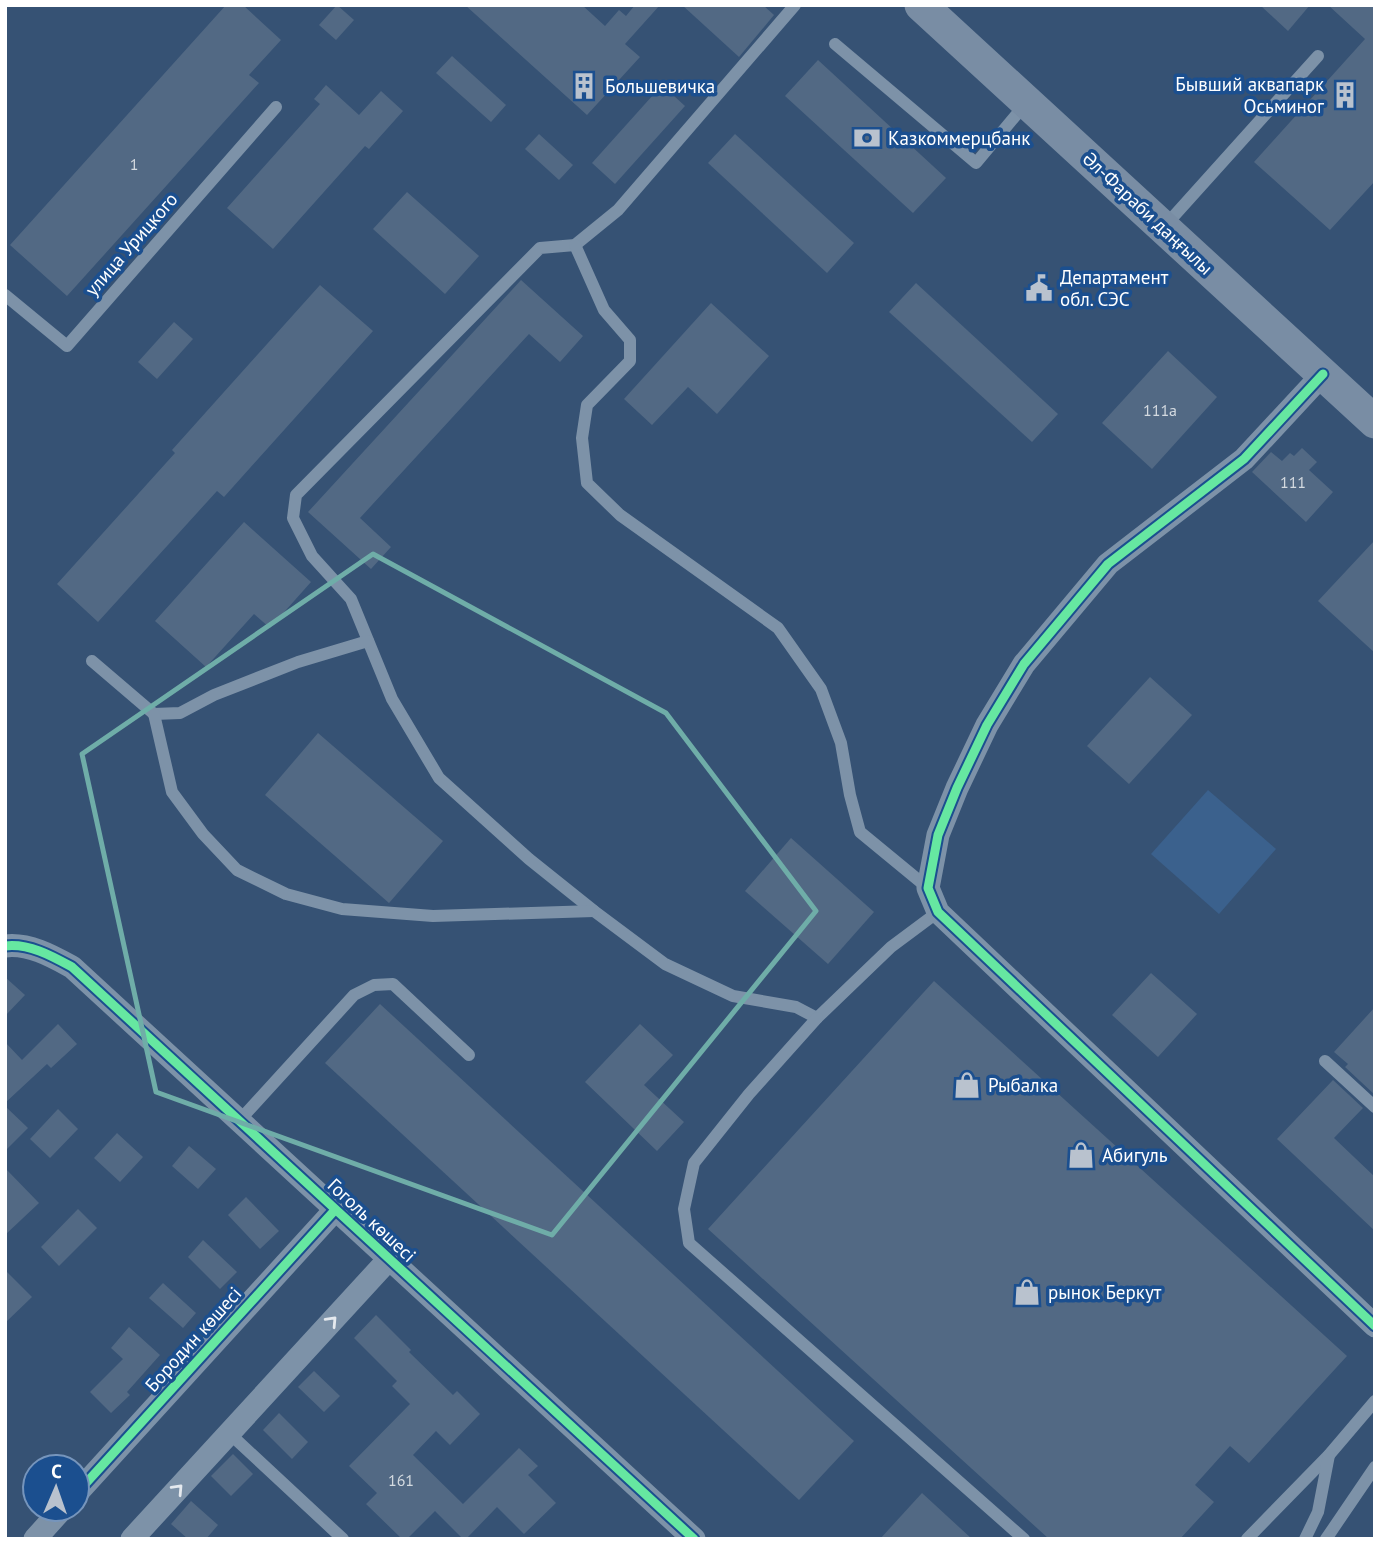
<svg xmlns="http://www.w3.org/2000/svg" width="1380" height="1544" viewBox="0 0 1380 1544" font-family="'PT Sans',sans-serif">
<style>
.water{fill:#3b618d}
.building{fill:#526984}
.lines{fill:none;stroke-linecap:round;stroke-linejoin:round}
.lane{stroke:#7d92a8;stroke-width:12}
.street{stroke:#7d92a8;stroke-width:23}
.secondary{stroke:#798da4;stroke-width:33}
.cycleway-casing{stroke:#1b4f8f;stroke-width:13}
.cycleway{stroke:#66e7a1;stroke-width:9}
.oneway{stroke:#e5e9ee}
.marked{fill:none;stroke:#6fada8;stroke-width:5;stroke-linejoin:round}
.labels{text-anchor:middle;stroke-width:7;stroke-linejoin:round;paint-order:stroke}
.number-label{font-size:16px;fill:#d4dae0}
.poi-label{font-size:19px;fill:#fff;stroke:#1b4f8f;text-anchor:start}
.street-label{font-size:19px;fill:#fff;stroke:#1b4f8f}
</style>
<rect width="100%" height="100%" fill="#365274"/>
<path class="water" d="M1208,790l68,59 -57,65 -68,-60z"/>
<g class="building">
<path d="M226,5h17l38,35 -32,35 10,8 -192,213 -57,-51z"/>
<path d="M337,5l17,15 -18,20 -17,-15z"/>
<path d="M465,5h117l23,21 14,-16 7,6 9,-11h25l-35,39 15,13 -53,58z"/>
<path d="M682,5h81l11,10 -35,42z"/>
<path d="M1260,5h50l-22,26z"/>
<path d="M1328,5h47v176l-45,49 -76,-68 111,-123z"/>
<path d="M452,56l54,49 -15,17 -55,-49z"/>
<path d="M818,60l128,118 -33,35 -128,-117z"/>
<path d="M326,85l33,30 22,-24 22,20 -34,38 -4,-3 -92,103 -46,-41 93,-104 -6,-5z"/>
<path d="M662,85l23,21 -70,78 -23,-21z"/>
<path d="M539,134l34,31 -14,15 -34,-31z"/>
<path d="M735,134l119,109 -27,30 -119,-110z"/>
<path d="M407,192l72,64 -34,38 -72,-65z"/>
<path d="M521,280l62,56 -23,26 -31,-28 -169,184 31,29 -20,22 -63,-57z"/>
<path d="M916,283l142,131 -26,28 -143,-130z"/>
<path d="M320,285l53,46 -149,166 -7,-6 -119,131 -41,-38 118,-131 -3,-3z"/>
<path d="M711,303l58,53 -52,58 -29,-27 -36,38 -28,-26z"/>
<path d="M174,322l19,17 -36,40 -19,-17z"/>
<path d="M1168,351l49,46 -65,72 -50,-46z"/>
<path d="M1302,448l15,14 -8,8 24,22 -27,30 -54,-50 19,-20 11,9 8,-8 4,3z"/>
<path d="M244,522l67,60 -41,46 -16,-14 -48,53 -51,-46z"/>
<path d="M1375,540v113l-57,-52z"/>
<path d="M1150,677l42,38 -63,69 -42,-38z"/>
<path d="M318,733l125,108 -54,62 -124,-108z"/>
<path d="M791,838l83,74 -46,52 -83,-73z"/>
<path d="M1151,973l46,41 -39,43 -46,-42z"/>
<path d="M5,977l20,18 -20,21z"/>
<path d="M934,981l413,375 -98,107 -19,-17 -35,39 19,17 -34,37h-131l-341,-310z"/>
<path d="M380,1004l474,437 -55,59 -474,-437z"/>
<path d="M1375,1007v88l-30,-28 3,-3 -14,-12z"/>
<path d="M58,1024l19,20 -26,24 -4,-4 -42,39v-61l17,18z"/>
<path d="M640,1024l33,31 -29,30 40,37 -27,29 -72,-69z"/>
<path d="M1333,1080l30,28 -29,30 41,39v54l-98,-92z"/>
<path d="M5,1106l23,22 -23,23z"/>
<path d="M58,1109l20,20 -28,29 -20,-19z"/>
<path d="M117,1133l26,24 -23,25 -26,-24z"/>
<path d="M189,1146l27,23 -18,20 -26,-23z"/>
<path d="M5,1168l34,35 -34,32z"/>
<path d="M246,1197l33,34 -19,18 -32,-34z"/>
<path d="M78,1209l19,19 -38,38 -18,-19z"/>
<path d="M203,1240l34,32 -17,17 -32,-32z"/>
<path d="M5,1270l27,27 -27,26z"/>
<path d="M163,1283l33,30 -13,15 -34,-30z"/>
<path d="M376,1315l35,35 -2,2 44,43 4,-4 23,23 -30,31 -14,-14 -23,24 50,49 56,-56 19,18 -10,9 28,28 -32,31 -27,-27 -31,32h-3l-28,-28 -28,28h-5l-36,-35 11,-11 -28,-27 61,-62 -18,-18 5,-5 -43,-43z"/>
<path d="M129,1327l31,28 -33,37 3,3 -19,18 -21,-21 33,-33 -12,-11z"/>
<path d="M314,1371l26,25 -16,16 -26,-25z"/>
<path d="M279,1413l29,29 -16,17 -29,-29z"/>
<path d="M233,1454l20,20 -22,22 -20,-20z"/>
<path d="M922,1493l50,46h-92z"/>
<path d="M191,1501l27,24 -12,14h-18l-17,-15z"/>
</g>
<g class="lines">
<g class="lane">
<path d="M795,5l-177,205 -43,35 -35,3 -244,247 -3,23 19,38 39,43 41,100 47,79 90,81 65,52 71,53 68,32 63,11 21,11 74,-71 47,-35"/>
<path d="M835,44l141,119 51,-61"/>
<path d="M1164,227l154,-171"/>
<path d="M575,245l29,65 26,30v21l-43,44 -5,33 5,45 33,32 158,113 43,61 20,54 9,52 10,37 68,56"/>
<path d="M5,295l62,51 209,-239"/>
<path d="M92,661l62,53 26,-1 34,-18 84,-33 70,-21"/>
<path d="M154,714l18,78 31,42 34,36 49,24 56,15 91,7 161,-5"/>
<path d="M817,1018l-68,76 -55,69 -10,46 5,34 335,296"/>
<path d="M1325,1061l50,46"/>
<path d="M239,1121l115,-126 20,-10 19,-1 76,71"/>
<path d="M229,1433l114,106"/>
<path d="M1247,1539l82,-84 46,-54"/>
<path d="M1305,1539l13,-27 11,-57"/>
<path d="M1326,1539l49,-72"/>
</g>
<g class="street">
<path d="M1323,374l-79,85 -136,105 -84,100 -37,61 -30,63 -19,47 -10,53 10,24 437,414"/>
<path d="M5,946c24,-3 47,10 67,21l622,572"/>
<path d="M77,1493l258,-283"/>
<path d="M35,1539l27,-30"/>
<path d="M132,1539l257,-280"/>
</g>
<path class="secondary" d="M921,5l454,417"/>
<defs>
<g id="cycleway">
<path d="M1323,374l-79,85 -136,105 -84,100 -37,61 -30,63 -19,47 -10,53 10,24 437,414"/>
<path d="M5,946c24,-3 47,10 67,21l622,572"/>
<path d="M77,1493l258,-283"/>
</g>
</defs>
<use href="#cycleway" class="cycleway-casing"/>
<use href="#cycleway" class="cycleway"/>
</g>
<defs><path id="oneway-chevron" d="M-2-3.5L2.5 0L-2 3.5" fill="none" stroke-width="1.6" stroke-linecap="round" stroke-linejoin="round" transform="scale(1.75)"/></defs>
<g class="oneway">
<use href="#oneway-chevron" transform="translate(332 1321) rotate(-47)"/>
<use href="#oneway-chevron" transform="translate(178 1489) rotate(-47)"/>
</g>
<path class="marked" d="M373,554l293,159 150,198 -264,324 -396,-143 -74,-338z"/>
<defs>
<symbol id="building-bare" viewBox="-9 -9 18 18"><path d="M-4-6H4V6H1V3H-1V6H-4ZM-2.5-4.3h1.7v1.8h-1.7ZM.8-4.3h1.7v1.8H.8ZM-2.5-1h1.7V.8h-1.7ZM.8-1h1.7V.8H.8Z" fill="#b9c2ce" stroke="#1b4f8f" stroke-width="2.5" paint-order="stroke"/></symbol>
<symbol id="bank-bare" viewBox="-9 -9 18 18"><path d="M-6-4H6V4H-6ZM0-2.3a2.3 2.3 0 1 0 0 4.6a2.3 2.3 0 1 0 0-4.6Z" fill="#b9c2ce" stroke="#1b4f8f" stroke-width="2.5" paint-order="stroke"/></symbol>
<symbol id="civic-bare" viewBox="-9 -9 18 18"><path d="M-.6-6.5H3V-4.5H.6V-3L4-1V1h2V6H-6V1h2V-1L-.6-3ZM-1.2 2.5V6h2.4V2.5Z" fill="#b9c2ce" stroke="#1b4f8f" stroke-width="2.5" paint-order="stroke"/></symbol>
<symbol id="shop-bare" viewBox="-9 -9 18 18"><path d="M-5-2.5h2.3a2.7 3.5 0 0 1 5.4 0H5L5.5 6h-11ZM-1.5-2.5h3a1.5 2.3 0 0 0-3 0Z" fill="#b9c2ce" stroke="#1b4f8f" stroke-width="2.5" paint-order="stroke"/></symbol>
</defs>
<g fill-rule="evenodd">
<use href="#building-bare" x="565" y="67" width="38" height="38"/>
<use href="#building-bare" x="1326" y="76" width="38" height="38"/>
<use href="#bank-bare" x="848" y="119" width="38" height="38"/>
<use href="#civic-bare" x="1020" y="269" width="38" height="38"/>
<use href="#shop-bare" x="948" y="1066" width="38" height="38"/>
<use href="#shop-bare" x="1062" y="1136" width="38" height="38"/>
<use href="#shop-bare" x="1008" y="1273" width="38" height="38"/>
</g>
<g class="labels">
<g class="number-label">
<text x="134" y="170">1</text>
<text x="1160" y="416">111а</text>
<text x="1293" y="488">111</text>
<text x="401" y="1486">161</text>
</g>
<g class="poi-label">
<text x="1324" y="91" text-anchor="end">Бывший аквапарк<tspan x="1324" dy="22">Осьминог</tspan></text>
<text x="605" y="93">Большевичка</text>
<text x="888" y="145">Казкоммерцбанк</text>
<text x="1060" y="284">Департамент<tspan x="1060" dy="22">обл. СЭС</tspan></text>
<text x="988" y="1092">Рыбалка</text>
<text x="1102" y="1162">Абигуль</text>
<text x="1048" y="1299">рынок Беркут</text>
</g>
<g class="street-label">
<text transform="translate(1148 213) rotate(43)" y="7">Әл-Фараби даңғылы</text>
<text transform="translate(131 244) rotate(-49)" y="7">улица Урицкого</text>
<text transform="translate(372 1220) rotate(43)" y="7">Гоголь көшесі</text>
<text transform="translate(193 1339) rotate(-48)" y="7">Бородин көшесі</text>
</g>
</g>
<rect width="1380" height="1544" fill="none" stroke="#ffffff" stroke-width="14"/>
<g transform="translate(56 1488) rotate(2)"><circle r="33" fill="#1b4f8f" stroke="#7695bc" stroke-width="2"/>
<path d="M0-5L12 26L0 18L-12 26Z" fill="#b9c2ce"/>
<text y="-10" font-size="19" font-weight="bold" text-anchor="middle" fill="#ffffff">С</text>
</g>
</svg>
